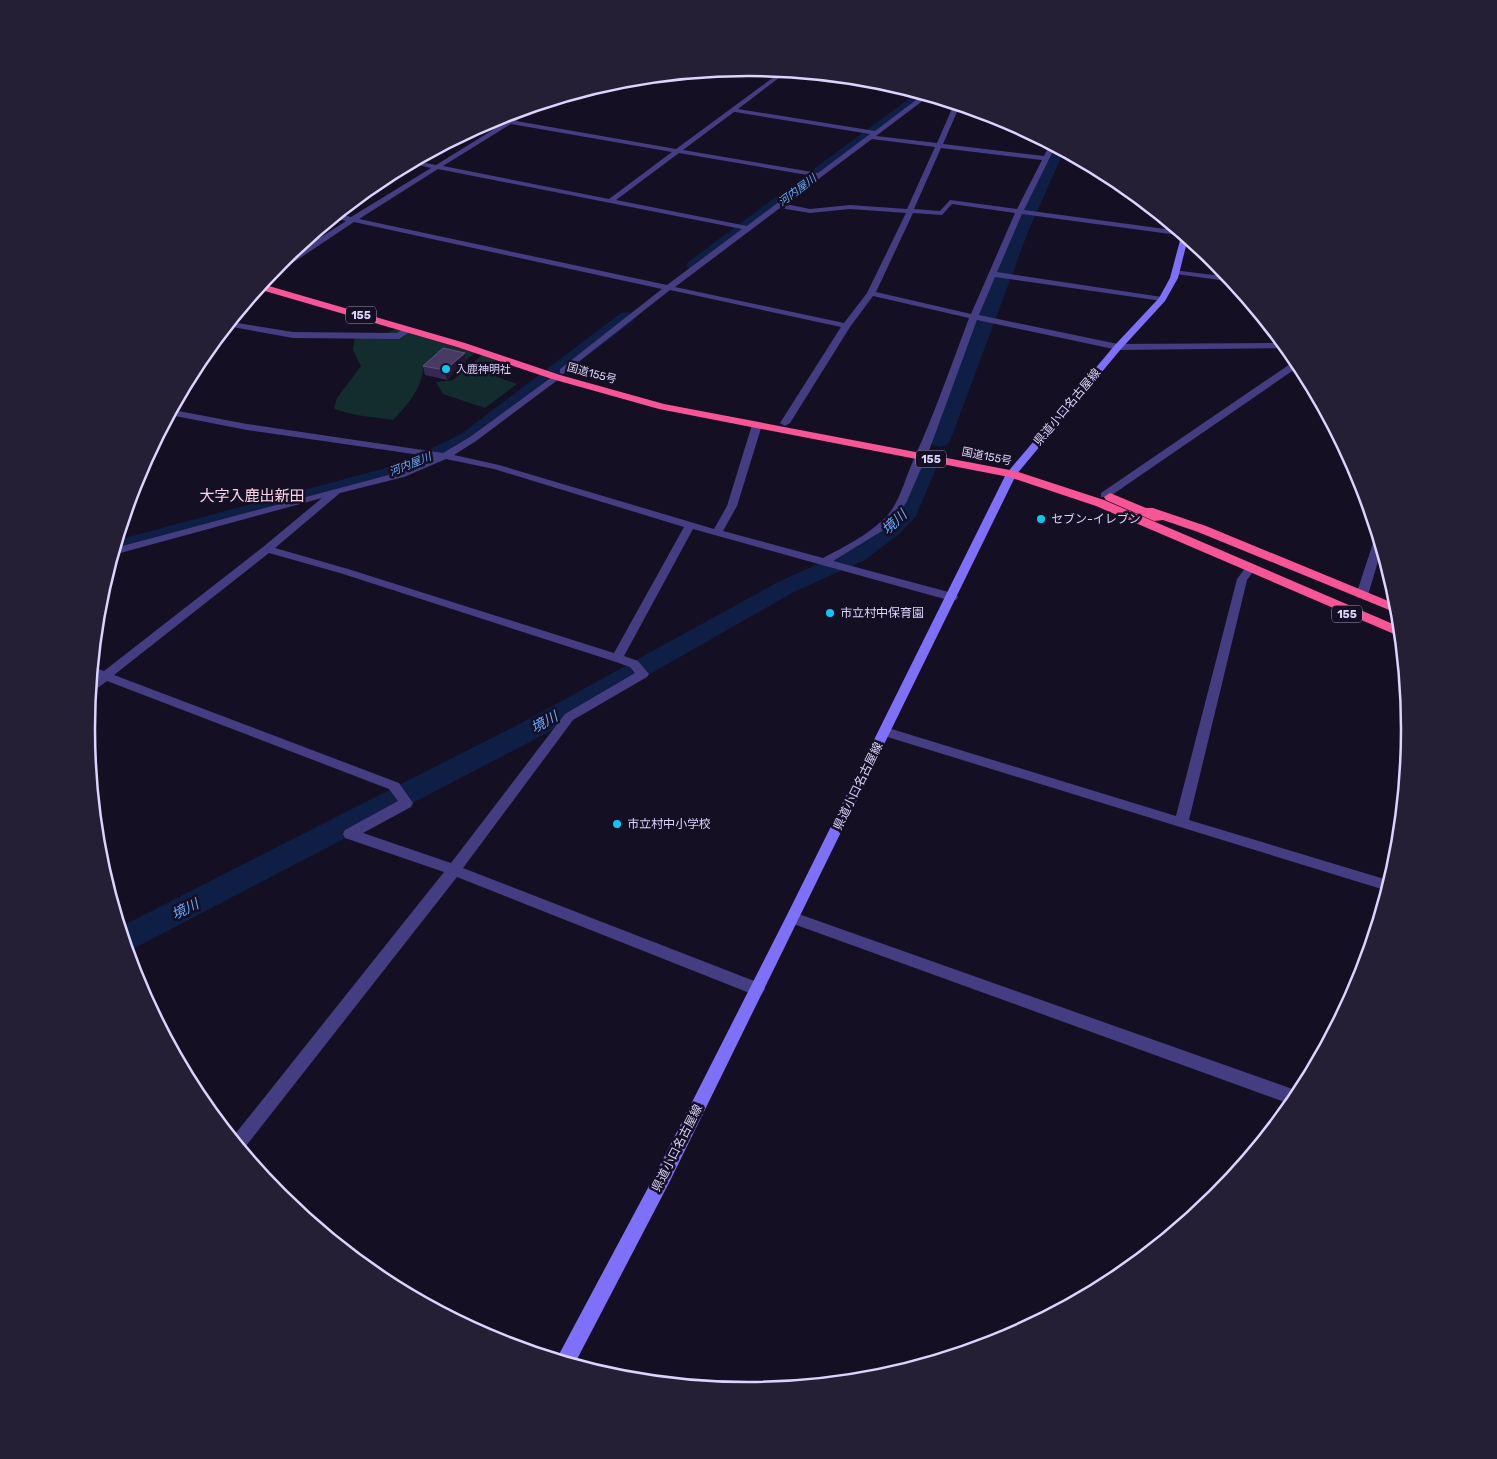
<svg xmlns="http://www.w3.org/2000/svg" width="1497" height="1459" viewBox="0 0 1497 1459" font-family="Rubik,'Noto Sans JP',sans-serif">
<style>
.green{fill:#132c2e}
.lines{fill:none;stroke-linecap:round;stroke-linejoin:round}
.river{fill:#0e1e44;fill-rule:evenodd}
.street{fill:#453d81;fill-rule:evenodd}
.secondary{fill:#7f70f9;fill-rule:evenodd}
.highway{fill:#f75595;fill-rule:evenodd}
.wall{fill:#352951}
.shaded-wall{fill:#201737}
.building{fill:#473b63;stroke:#5e537c}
.poi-dot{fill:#0bc8f3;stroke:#150f24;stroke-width:2}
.labels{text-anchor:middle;stroke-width:5;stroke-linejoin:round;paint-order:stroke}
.far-water-label{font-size:11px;font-style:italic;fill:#67a9f8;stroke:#150f24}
.shield{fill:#150f24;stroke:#a099bc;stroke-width:1}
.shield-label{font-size:11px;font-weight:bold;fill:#dcd4fd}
.far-poi-label{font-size:11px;fill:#dcd4fd;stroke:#150f24;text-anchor:start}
.far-street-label{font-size:11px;fill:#dcd4fd;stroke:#150f24}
.street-label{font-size:12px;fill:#dcd4fd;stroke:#150f24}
.poi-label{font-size:12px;fill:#dcd4fd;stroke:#150f24;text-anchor:start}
.water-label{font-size:14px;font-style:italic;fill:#67a9f8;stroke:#150f24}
.quarter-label{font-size:15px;fill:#fdd6ec;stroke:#150f24}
.rim{fill:none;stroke:#dcd4fd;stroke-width:2.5}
</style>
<rect width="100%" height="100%" fill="#150f24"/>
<g class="green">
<path d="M397,329l78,24 -9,7 -21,-4 -8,6 -14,6c-1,21 -16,37 -30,52l-37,-5 -22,-6 3,-11 24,-32 -8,-16 2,-13 24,-1z"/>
<path d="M482,355l14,5 -14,11 35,13 -32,24 -42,-14 -7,-12 17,-2z"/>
</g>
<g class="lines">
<g class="river">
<path d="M918,92l11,4 -229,172h-12l-2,-3 2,-3z"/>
<path d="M1054,146l10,5 -36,81 -78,209 -3,4 -7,2 -7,-2 -3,-4 82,-209z"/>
<path d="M627,312l6,1 3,4 -3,4 -158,121 -64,31 -298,81 4,-14 280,-75 64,-31 160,-121z"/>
<path d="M928,458l7,2 3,4 -22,52 -17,18 -34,26 -71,32 -249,142 -418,218 -7,-25 407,-207 251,-138 71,-32 34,-26 15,-15 20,-45 3,-4z"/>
</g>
<g class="street">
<path d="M782,71h6l-50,38 137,22 49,-37 5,2 -53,40 61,7 17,-39 6,1 -17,39 101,12 6,-12 5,3 -31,63 156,21 5,5 -163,-22 -25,58 165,25 4,2 -4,2 -167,-24 -16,38 139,29 166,-1 4,5 -170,2 -141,-30 -47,128 -23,53 -8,13 -17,17 -49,30 123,33 2,3 -2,3h-8l-255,-71 -69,127 14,5 11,13 -2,3 -74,43 -110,148 299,116 3,5 -3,5 -5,2 -5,-2 -295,-117 -215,274 -10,-13 212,-266 -99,-34 -2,-4 2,-4 53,-29 -9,-12 -282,-108 -12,9 -5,1 1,-11 5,-3 -4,-2 1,-8 11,4 159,-124 59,-49 -209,57 2,-7 281,-75 38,-16 -187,-27 -77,-15 3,-5 74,14 196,29 27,-16 86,-63 3,1v4l-83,62 -22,14 45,10 215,64 13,-23 25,-81 5,-3 5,3 -25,81 -14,25 100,27c21,-11 43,-22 61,-39 16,-16 20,-38 29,-58 21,-46 38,-95 56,-143l-96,-22 -23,31 -60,96 -5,3 -5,-3 61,-96 -171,-37 -107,84 -3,-1v-4l102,-80 -308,-67 -81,54h-5l8,-10 70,-45 -12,-3 4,-4 13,3 80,-49 -21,-5 5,-2 21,4 68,-42 -13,-3 5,-2 13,2 19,-12 12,-4 -24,17 160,28zM734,112h1l135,22 -52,39 -135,-23zM511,124l161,28 -63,47 -166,-33zM872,139l63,8 -28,62 -57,-4 -40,4 -25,-5zM941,148l101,12 -25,49 -67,-9 -10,11 -26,-2zM679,153l134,23 -66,50 -131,-26zM438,169l304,60 -75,56 -308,-66zM952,204l63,9 -44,101 -95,-22 37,-79 29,2zM780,208l30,5 40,-4 56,4 -39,80 -23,30 -169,-36zM446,459l48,10 190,58 -70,126 -266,-84 -73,-21 65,-55 64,-16zM269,553l71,20 273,88 17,6 5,6 -70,41 -114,149 -88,-30 48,-26 2,-4 -14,-20 -285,-108z"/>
<path d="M1173,270l57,7 4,5 -58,-8h-3z"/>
<path d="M231,322l62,10 104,1 10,-6 7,2 -15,10 -106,-1 -66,-12z"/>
<path d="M1296,360l5,5 -192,132h-8v-4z"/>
<path d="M1379,537l3,11 -14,47 -2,3h-8l-2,-3 18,-55z"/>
<path d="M1250,566l5,3 -8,11 -58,240 202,61 -3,10 -507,-156 -2,-3 2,-3 4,-2 291,89 61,-237 9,-12z"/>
<path d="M793,912l505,179 3,2 -8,12 -505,-183 -2,-4 2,-4z"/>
</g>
<path class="secondary" d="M1182,233l6,5 -10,40 -13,23 -44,48 -105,126 -347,708 -95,182 -18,-5 101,-189 130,-256 219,-441 109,-129 44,-47 11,-20z"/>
<g class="highway">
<path d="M262,284l203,59 95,32 104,29 351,67 89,29 296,127 1,10 -305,-131 -87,-29 -350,-68 -107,-30 -95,-32 -199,-58z"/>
<path d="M1110,493l36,15h7l53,18 192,79 1,9 -201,-82 -35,-12 -9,1 -48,-21 -2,-3z"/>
</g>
</g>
<path class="wall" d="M465,353l1,9 -19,18 -22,-5 -2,-9z"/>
<path class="shaded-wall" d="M465,353l1,9 -19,18 -2,-10z"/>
<path class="building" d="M443,348l22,5 -20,17 -22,-4z"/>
<g class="poi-dot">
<circle cx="446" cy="369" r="5"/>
<circle cx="1041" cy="519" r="5"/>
<circle cx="830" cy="613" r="5"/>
<circle cx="617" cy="824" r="5"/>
</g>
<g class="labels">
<g class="far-water-label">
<text transform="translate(797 190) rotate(-37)" y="4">河内屋川</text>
<text transform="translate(410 464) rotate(-22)" y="4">河内屋川</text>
</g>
<g class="shield">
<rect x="346" y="306.5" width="30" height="17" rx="4"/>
<rect x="916" y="450.5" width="30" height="17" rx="4"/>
<rect x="1332" y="605.5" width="30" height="17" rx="4"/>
</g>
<g class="shield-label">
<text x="361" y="319">155</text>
<text x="931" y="463">155</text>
<text x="1347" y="618">155</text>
</g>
<g class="far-poi-label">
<text x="456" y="373">入鹿神明社</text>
</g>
<g class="far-street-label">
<text transform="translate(592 373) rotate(15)" y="4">国道155号</text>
<text transform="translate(987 456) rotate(11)" y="4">国道155号</text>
</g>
<g class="street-label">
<text transform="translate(1067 407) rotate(-50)" y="4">県道小口名古屋線</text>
<text transform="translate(858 786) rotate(-64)" y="4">県道小口名古屋線</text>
<text transform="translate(677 1148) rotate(-63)" y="4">県道小口名古屋線</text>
</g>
<g class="poi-label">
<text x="1051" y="523">セブン-イレブン</text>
<text x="840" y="617">市立村中保育園</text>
<text x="627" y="828">市立村中小学校</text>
</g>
<g class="water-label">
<text transform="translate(894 522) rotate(-43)" y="5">境川</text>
<text transform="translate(544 722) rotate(-29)" y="5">境川</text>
<text transform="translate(185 909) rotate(-27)" y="5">境川</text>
</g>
<g class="quarter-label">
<text x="252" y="501">大字入鹿出新田</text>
</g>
</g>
<path d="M0 0H1497V1459H0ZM95 729a653 653 0 1 1 1306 0a653 653 0 1 1-1306 0Z" fill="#251f35" fill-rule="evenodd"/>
<path class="rim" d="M95 729a653 653 0 1 1 1306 0a653 653 0 1 1-1306 0Z"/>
</svg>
